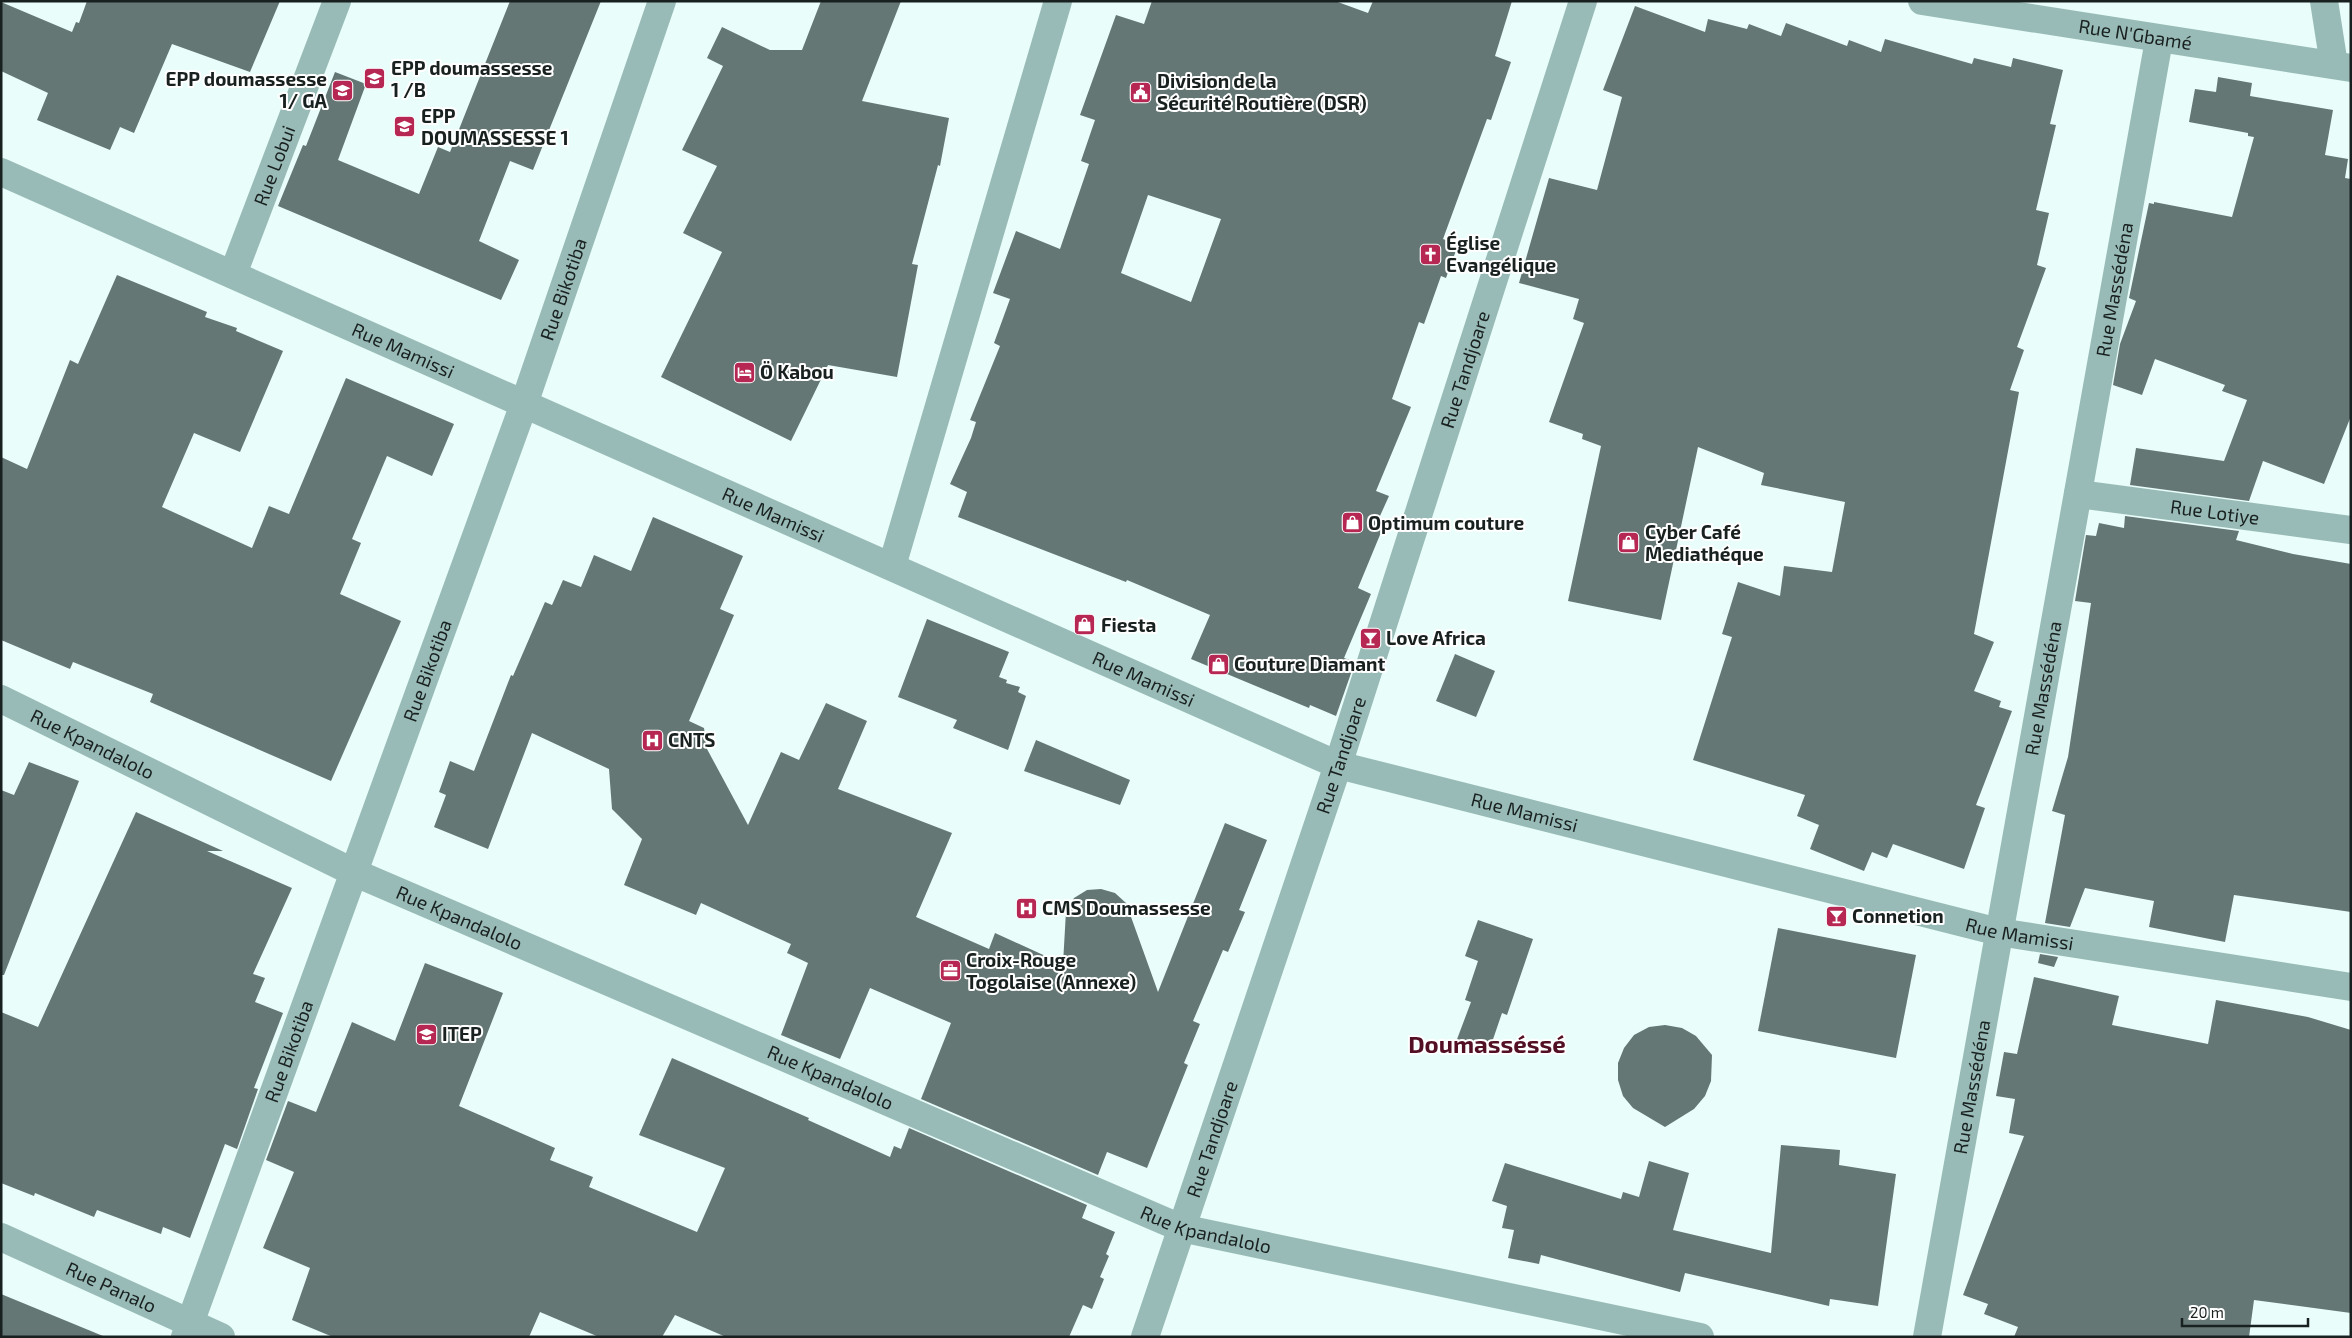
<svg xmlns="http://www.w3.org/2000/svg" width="2352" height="1338" viewBox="0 0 2352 1338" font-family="'Exo 2',sans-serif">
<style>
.building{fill:#657775;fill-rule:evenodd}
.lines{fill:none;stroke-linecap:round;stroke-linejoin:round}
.minor{stroke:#99bbb7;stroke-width:28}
.labels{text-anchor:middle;stroke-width:4;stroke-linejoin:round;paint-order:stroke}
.street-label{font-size:19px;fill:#192120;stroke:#fff}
.poi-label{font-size:19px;font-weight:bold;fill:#192120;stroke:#fff;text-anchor:start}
.district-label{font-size:24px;font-weight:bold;fill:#530f23;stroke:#fff}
</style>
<rect width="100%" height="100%" fill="#e9fdfa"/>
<g class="building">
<path d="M87,1h193l-30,71 -78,-28 -38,89 -14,-6 -10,23 -73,-30 11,-27 -47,-22v-69l71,30 4,-10 3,1z"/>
<path d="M510,1h91l-68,169 -23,-9 -31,80 40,19 -18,40 -223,-94 25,-61 3,1 29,-74 31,12 -28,76 81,34 19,-47 12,5z"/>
<path d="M821,1h80l-39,100 87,17 -9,48 -2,-1 -26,99 6,1 -21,112 -69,-12 -37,76 -130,-64 61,-125 -39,-19 34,-67 -35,-16 41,-84 -16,-8 15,-31 48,23h32z"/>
<path d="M1152,1h183l33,12 5,-12h139l-17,55 16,6 -20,58 -4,-1 -44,120 15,6 -12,33 -5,-2 -17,48 -5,-2 -27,77 19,8 -35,84 13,5 -14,31 7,3 -24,58 13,6 -27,64 11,4 -19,54 -26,-11 -1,3 -118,-49 19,-44 -83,-35 -1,2 -168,-65 9,-25 -17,-8 21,-46 5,-16 -6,-2 30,-74 -6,-3 16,-44 -17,-6 23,-62 44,18 29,-85 -8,-3 14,-41 -15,-5 36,-100 28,9zM1148,195l73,24 -30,83 -70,-29z"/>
<path d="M1635,6l70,26 3,-13 39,10 2,-5 32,12 5,-13 61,23 2,-6 32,12 4,-13 87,25 2,-6 37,9 2,-9 50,12 -13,54 6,1 -20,85 13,3 -12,52 9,3 -29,79 7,3 -14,40 9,2 -45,242 20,8 -20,49 27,10 -2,6 13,4 -36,94 9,3 -21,61 -71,-25 -6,14 -15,-6 -8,19 -54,-22 9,-24 -22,-9 8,-21 -112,-35 39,-123 -10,-3 16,-52 42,14 4,-30 48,6 13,-70 -84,-17 3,-12 -66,-26 -37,173 -93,-19 33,-155 -19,-7 1,-5 -34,-12 35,-99 -11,-4 6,-20 -60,-16 30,-105 48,12 25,-93 -19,-7z"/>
<path d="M2218,77l34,6 -2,13 83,14 -8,45 23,4 -3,19 6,1v237l-27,68 -61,-23 -14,40 -119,-16 6,-37 88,13 23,-61 -25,-9 3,-6 -70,-26 -13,36 -29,-10 7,-41 16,-43 -7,-3 20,-95 5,1v-2l78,15 22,-80 -6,-1v-3l-59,-11 6,-33 21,3z"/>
<path d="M117,275l90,37 -2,5 32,11 -1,3 47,20 -43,101 -46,-19 -32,74 90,41 17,-42 20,8 57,-136 108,46 -22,52 -45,-20 -35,83 9,4 -21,51 61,27 -70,160 -181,-79 3,-8 -80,-32 -3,7 -69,-29v-183l26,12 43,-109 8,4z"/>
<path d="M2125,516l114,15 -3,9 57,14 58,10v348l-117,-17 -9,47 -76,-15 5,-26 -69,-13 -15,39 -25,-4 20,-108 -13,-4 16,-54 23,-154 -16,-2 11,-66 10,1 3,-13 25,5z"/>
<path d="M653,517l90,39 -23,53 14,6 -45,106 15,7 3,21 41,76 33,-73 18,8 27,-57 41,18 -29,68 114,44 -36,84 73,32 6,-16 68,31 3,-53 8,-13 13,-8 14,-1 14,4 11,10 32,89 67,-169 42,17 -28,70 6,2 -17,40 -5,-2 -30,71 7,3 -16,39 4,2 -41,103 -40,-16 -9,23 -177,-76 30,-76 -81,-35 -30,71 -59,-24 27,-72 -21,-10 4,-9 -90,-41 -5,12 -72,-30 18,-46 -30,-30 -3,-40 -77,-36 -44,116 -54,-22 12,-32 -7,-3 11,-31 24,10 37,-96 2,1 32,-74 7,3 11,-25 18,7 13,-32 37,16z"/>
<path d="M927,619l82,33 -10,25 8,3 -1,3 14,4 -2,5 8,4 -18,54 -55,-22 4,-8 -59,-23z"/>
<path d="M1455,654l40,17 -19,46 -40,-16z"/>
<path d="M1036,740l94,40 -10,25 -96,-34z"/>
<path d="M29,762l50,19 -75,194h-3v-185l13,5z"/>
<path d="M136,812l87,39h-16l85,37 -39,86 12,4 -10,24 28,11 -29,75 4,1 -21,60 -12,-5 -35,94 -27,-11 -2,7 -64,-24 -3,7 -59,-24 -1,3 -33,-13v-171l37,15z"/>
<path d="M1478,920l55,19 -26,76 -5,-2 -14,41 -32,-12 15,-40 -6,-2 13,-39 -13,-5z"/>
<path d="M1778,928l138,27 -20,103 -138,-27z"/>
<path d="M2040,954l18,3 -4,10 -16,-4z"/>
<path d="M425,963l78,30 -44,113 96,42 -5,12 43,17 -4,10 108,45 28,-64 -86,-33 33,-77 137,60 -1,2 82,37 4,-11 7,3 8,-21 178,77 -5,13 33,14 -9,22 3,2 -9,21 4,2 -12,30 -9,-4 -14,32h-343l-51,-22 -13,22h-63l-59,-25 -11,25h-196l-41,-17 18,-52 -47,-20 31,-76 -28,-12 22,-59 28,11 36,-90 43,19z"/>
<path d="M2034,977l85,19 -7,29 96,19 8,-44 92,17 43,13v283l-97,-13 -5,37h-235l4,-10 -34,-13 4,-10 -25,-9 61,-159 -15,-3 6,-34 -19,-3 8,-44 13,2z"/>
<path d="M1665,1025l17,3 14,8 16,19 -1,26 -6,15 -11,13 -29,18 -32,-19 -10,-12 -5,-16v-17l6,-15 10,-13 15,-8z"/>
<path d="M1781,1145l59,5 -1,15 57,9 -18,132 -48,-7 -1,7 -144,-33 -5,19 -139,-37 -2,9 -31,-6 6,-28 -12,-2 5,-22 -15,-5 13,-38 116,36 2,-7 16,5 10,-36 40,12 -16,57 98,23z"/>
<path d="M1,1294l102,42v1h-102z"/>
</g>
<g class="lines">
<g class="minor">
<path id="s1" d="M1922,1l429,67"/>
<path d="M2324,1l10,64"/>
<path id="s2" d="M1,172l1337,593 661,167 352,55"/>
<path id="s3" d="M233,274l104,-273"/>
<path id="s4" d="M2078,494l273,36"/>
<path d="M892,566l166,-565"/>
<path id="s5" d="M1,699l352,173 828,356 519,109"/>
<path id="s6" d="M1,1237l220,100"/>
<path id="s7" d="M185,1337l339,-933 138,-403"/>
<path id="s8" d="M1145,1337l193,-572 245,-764"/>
<path id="s9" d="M1927,1337l232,-1297"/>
</g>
</g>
<defs>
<symbol id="school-square" viewBox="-11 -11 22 22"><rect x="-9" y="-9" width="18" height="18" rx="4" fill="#b62753" stroke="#fff"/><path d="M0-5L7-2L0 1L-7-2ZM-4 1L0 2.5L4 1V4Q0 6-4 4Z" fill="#fff"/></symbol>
<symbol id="civic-square" viewBox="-11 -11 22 22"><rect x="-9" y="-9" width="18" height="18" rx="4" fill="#b62753" stroke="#fff"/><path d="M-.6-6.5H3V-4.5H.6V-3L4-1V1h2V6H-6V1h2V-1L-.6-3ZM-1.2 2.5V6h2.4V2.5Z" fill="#fff"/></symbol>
<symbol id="church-square" viewBox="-11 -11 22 22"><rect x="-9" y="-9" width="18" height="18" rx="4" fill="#b62753" stroke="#fff"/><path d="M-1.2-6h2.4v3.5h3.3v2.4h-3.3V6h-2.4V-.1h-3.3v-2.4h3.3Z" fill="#fff"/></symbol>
<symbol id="hotel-square" viewBox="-11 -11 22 22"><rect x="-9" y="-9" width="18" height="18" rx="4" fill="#b62753" stroke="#fff"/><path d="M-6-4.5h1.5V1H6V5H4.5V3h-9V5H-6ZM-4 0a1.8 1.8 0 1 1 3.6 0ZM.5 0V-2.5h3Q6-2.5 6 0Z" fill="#fff"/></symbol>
<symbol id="shop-square" viewBox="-11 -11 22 22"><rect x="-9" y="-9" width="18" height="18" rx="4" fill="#b62753" stroke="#fff"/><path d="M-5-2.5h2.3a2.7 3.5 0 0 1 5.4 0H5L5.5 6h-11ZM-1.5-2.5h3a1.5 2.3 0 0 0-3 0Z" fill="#fff"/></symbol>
<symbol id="bar-square" viewBox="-11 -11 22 22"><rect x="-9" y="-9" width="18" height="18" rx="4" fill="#b62753" stroke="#fff"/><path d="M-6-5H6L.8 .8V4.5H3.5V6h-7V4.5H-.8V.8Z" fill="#fff"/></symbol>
<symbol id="hospital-square" viewBox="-11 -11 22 22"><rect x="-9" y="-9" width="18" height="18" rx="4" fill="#b62753" stroke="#fff"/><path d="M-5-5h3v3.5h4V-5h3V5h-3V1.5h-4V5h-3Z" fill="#fff"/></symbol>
<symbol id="office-square" viewBox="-11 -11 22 22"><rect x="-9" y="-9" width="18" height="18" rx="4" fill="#b62753" stroke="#fff"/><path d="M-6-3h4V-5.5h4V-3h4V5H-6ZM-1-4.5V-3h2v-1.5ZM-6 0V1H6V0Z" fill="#fff"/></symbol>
<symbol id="university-square" viewBox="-11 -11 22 22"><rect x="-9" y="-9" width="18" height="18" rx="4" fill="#b62753" stroke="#fff"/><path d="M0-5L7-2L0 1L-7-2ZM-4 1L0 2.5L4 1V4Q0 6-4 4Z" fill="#fff"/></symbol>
</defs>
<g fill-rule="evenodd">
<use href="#school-square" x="362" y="66" width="25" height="25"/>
<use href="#school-square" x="330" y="78" width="25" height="25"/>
<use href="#civic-square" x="1128" y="80" width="25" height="25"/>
<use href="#school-square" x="392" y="114" width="25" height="25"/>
<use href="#church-square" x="1418" y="242" width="25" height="25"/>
<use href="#hotel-square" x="732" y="360" width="25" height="25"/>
<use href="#shop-square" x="1340" y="510" width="25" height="25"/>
<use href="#shop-square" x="1616" y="530" width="25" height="25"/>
<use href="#shop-square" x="1072" y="612" width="25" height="25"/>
<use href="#bar-square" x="1358" y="626" width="25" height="25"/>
<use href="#shop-square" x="1206" y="652" width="25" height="25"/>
<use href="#hospital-square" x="640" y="728" width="25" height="25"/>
<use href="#hospital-square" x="1014" y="896" width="25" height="25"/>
<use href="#bar-square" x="1824" y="904" width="25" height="25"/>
<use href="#office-square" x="938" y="958" width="25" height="25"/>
<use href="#university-square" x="414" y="1022" width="25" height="25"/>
</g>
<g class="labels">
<g class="street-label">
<text dy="7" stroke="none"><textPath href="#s1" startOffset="216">Rue N'Gbamé</textPath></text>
<text dy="7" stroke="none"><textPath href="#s3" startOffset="116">Rue Lobui</textPath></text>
<text dy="7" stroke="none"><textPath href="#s7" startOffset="1114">Rue Bikotiba</textPath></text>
<text dy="7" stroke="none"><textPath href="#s9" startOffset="1064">Rue Massédéna</textPath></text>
<text dy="7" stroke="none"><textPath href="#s2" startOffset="440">Rue Mamissi</textPath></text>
<text dy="7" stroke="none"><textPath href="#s8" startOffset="1019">Rue Tandjoare</textPath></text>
<text dy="7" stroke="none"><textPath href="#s4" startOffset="138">Rue Lotiye</textPath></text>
<text dy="7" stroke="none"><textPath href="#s2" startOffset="845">Rue Mamissi</textPath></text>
<text dy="7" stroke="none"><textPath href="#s7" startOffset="709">Rue Bikotiba</textPath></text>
<text dy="7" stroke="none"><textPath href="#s2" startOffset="1250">Rue Mamissi</textPath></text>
<text dy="7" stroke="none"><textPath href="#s9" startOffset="659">Rue Massédéna</textPath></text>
<text dy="7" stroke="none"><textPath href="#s5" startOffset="102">Rue Kpandalolo</textPath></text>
<text dy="7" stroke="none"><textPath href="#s8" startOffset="614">Rue Tandjoare</textPath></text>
<text dy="7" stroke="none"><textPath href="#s2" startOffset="1655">Rue Mamissi</textPath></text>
<text dy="7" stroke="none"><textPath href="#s5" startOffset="508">Rue Kpandalolo</textPath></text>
<text dy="7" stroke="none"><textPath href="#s2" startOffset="2165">Rue Mamissi</textPath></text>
<text dy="7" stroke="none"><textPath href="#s7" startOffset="304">Rue Bikotiba</textPath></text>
<text dy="7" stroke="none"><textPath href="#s5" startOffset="912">Rue Kpandalolo</textPath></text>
<text dy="7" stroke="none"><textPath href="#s9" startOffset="254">Rue Massédéna</textPath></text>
<text dy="7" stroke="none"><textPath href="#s8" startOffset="209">Rue Tandjoare</textPath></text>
<text dy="7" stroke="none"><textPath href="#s5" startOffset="1318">Rue Kpandalolo</textPath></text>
<text dy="7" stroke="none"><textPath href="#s6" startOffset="121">Rue Panalo</textPath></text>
</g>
<g class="poi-label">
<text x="391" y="75">EPP doumassesse<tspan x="391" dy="22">1 /B</tspan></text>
<text x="327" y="86" text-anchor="end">EPP doumassesse<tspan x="327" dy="22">1/ GA</tspan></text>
<text x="1157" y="88">Division de la<tspan x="1157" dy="22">Sécurité Routière (DSR)</tspan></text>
<text x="421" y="123">EPP<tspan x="421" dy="22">DOUMASSESSE 1</tspan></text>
<text x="1446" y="250">Église<tspan x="1446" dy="22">Evangélique</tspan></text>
<text x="760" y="379">Ö Kabou</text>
<text x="1368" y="530">Optimum couture</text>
<text x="1645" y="539">Cyber Café<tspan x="1645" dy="22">Mediathéque</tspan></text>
<text x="1101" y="632">Fiesta</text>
<text x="1386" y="645">Love Africa</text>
<text x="1234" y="671">Couture Diamant</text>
<text x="668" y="747">CNTS</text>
<text x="1042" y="915">CMS Doumassesse</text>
<text x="1852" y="923">Connetion</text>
<text x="966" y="967">Croix-Rouge<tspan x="966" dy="22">Togolaise (Annexe)</tspan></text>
<text x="442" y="1041">ITEP</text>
</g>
<g class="district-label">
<text x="1487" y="1053">Doumasséssé</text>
</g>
</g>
<rect width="2352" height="1338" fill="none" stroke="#192120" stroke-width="5"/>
<path d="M2182 1318v8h126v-8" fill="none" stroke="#192120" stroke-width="2.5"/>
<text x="2190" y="1318" font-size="15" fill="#192120" stroke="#ffffff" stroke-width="4" paint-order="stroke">20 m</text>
</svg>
